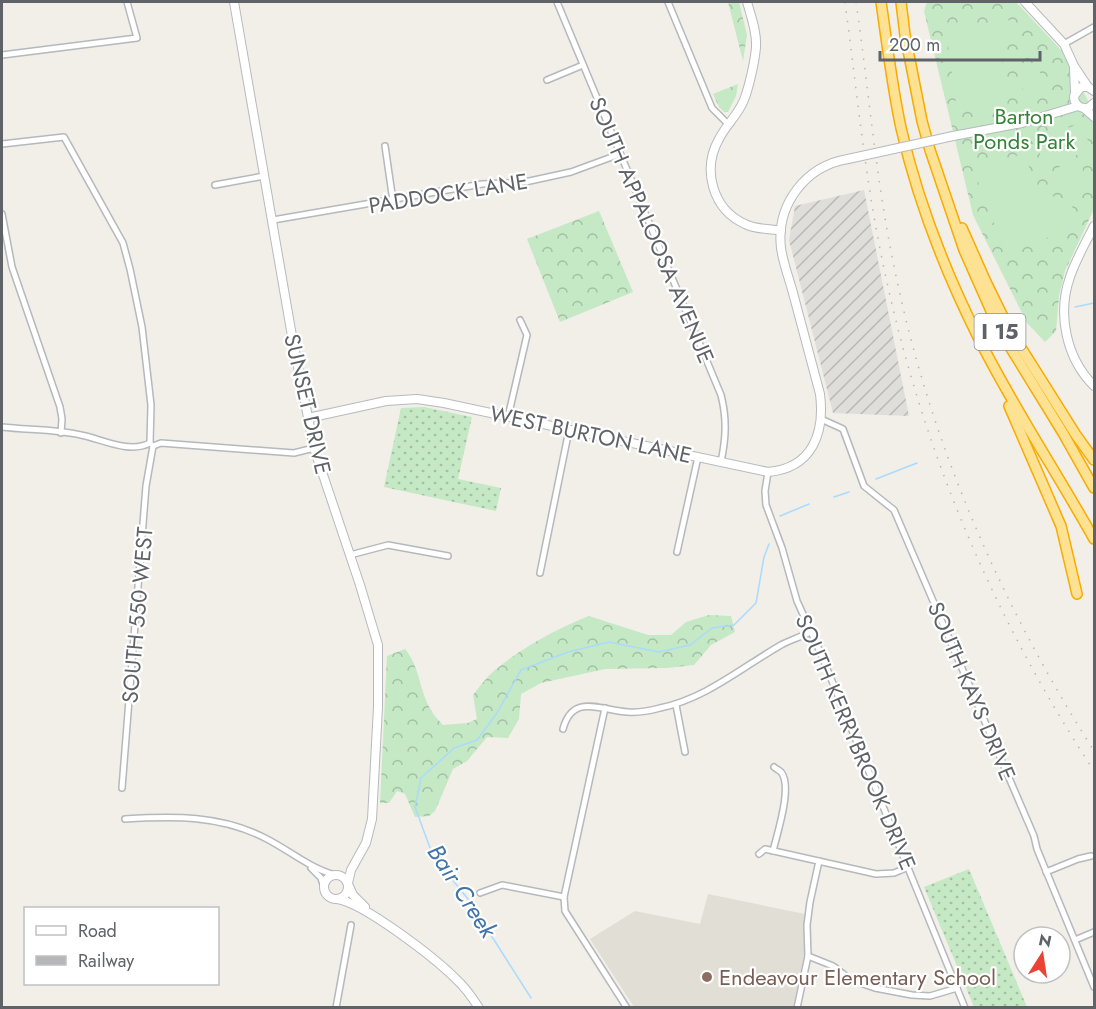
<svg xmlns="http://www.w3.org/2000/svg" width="1096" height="1009" viewBox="0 0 1096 1009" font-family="Jost,sans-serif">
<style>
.industrial{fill:url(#industrial-furrows)}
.education{fill:#e1ded6}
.grass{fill:url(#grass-dots)}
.forest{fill:url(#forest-crowns)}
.garden{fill:#c5e8c5}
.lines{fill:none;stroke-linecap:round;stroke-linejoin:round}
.stream{stroke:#aadaff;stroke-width:1.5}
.street-casing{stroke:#b5b8bc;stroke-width:8}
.secondary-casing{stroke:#b6babf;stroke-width:10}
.highway-casing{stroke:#f9ab00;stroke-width:12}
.street{stroke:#fff;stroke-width:5}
.secondary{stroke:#fff;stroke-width:8}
.highway{stroke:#fde293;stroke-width:9}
.rail{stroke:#b6b7b8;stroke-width:1.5;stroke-dasharray:1.5 8;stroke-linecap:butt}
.secondary-bridge-casing{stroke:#b6babf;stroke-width:10;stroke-linecap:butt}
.secondary-bridge{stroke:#fff;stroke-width:8}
.education-dot{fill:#8d6e63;stroke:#fff;stroke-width:2}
.labels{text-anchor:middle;stroke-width:4.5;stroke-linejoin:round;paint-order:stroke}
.shield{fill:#fff;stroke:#8f9295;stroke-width:1.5}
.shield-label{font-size:21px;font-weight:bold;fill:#5f6368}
.park-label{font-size:22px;fill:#348238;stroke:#fff}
.street-label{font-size:22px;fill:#5f6368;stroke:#fff}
.education-label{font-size:22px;fill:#785e54;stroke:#fff;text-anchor:start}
.water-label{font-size:24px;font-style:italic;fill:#4174aa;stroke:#fff}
</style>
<defs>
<pattern id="industrial-furrows" width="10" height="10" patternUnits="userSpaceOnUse" patternTransform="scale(1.5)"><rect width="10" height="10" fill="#e0deda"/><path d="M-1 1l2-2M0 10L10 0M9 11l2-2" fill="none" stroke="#b9b8b5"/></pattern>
<pattern id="grass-dots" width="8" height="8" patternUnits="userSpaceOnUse" patternTransform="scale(1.5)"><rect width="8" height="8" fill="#c5e8c5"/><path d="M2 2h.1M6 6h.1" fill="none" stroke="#a3c0a4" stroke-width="1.8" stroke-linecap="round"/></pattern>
<pattern id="forest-crowns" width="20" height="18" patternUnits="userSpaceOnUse" patternTransform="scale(1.5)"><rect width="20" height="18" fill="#c5e8c5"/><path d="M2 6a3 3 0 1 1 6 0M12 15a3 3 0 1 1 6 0" fill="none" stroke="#a3c0a4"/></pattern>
</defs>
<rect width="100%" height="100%" fill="#f1efe8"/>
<path class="industrial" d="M864,190l45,226 -76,-3 -44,-173 6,-34z"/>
<path class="education" d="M708,894l97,20 1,33 -13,60h-159l-44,-68 45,-28 65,13z"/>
<g class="grass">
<path d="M424,407l48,10 -14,62 43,9 -5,23 -112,-24 17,-79z"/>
<path d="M969,869l58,138h-53l-50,-120z"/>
</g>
<g class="forest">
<path d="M728,2h11l8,33 -4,26z"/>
<path d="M927,2h89l46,49 32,61v97l-29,62 -6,25 -3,35 -11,11 -18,-19 -54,-108 -49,-204z"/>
<path d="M738,84l-2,12 -8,16h-4l-5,-5 -6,-13z"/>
<path d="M599,211l34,81 -73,30 -33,-83z"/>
<path d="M709,615l22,1 4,16 -24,13 -17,20 -27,3 -62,1 -64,14 -20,11 -2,25 -11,19 -21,-1 -20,24 -14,8 -18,42 -6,5 -14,1 -10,-23 -8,-3 -8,12h-9l7,-147 18,-7c15,18 14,41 26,61 3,6 8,10 12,15l25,-2 9,-4 -4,-24c7,-9 14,-18 22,-25 28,-23 61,-41 94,-54l59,19h23l15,-13z"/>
</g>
<g class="garden">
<path d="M1010,20l5,3 4,16 -18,5 -1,-3 7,64 -50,5 -11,-80 52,-5v-3z"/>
<path d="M1039,71l10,15 -1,7 -16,10 -10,-11 2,-11z"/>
<path d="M1082,123l9,27 -47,16 -9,-27z"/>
<path d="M1024,153l19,52 9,-9 16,5 5,7 -7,21 -13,2 1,4 -49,18 -31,-82z"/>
<path d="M1068,162l15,7 -5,23 -8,3 -22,-7 6,-18z"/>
</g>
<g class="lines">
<g class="stream">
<path d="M1075,307l19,-4"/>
<path d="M876,479l41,-16"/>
<path d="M834,497l15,-5"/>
<path d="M780,516l29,-12"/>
<path d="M531,998l-63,-99 -35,-43 -18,-49 6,-29 33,-30 23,-8 20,-27 24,-43 47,-18 41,-10 50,10 31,-7 22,-17 22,-3 22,-22 8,-46 5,-13"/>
</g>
<defs>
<g id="street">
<path d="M557,2l164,393c6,24 5,43 0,67"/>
<path d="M668,2l44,106 16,16"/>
<path d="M1064,44l30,-17"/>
<path d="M2,55l135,-17 -10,-36"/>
<path d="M547,80l36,-15"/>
<path d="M2,144l62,-7 59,106 7,26 12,58 9,78 -1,38"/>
<path d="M385,146l8,55"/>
<path d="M215,185l49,-9"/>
<path d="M2,214l10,53 48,140 2,12 -1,14"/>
<path d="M273,220l209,-36 43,-2 46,-10 49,-18"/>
<path d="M508,417l19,-82 -7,-15"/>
<path d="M821,419l22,10 21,57 30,24 140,326 3,13 57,138"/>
<path d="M2,427c25,3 54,2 79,8 21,4 48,19 69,8"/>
<path d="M153,446l8,-3 133,10 20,-5"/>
<path d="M768,472l-3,19 1,14 16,43 15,53 24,53 144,354"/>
<path d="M677,552l21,-95"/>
<path d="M350,555l38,-10 60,11"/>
<path d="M540,573l29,-143"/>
<path d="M676,705l9,47"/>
<path d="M605,708l-41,189 1,14 62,97"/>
<path d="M563,729c10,-37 39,-18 65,-17 11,1 21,-1 32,-4 45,-9 81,-40 121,-63 9,-5 20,-8 29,-13"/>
<path d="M122,788l24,-302 7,-40"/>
<path d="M125,819c49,-3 95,-4 140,19 24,12 44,30 70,37"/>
<path d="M773,851c4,-17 20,-65 8,-79 -2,-2 -5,-3 -7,-5"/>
<path d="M759,854l6,-5 111,25 18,-1 14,-6"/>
<path d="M311,868l10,10 3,10"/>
<path d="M1046,872l32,-13 13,-3"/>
<path d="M480,893l22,-8 62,12"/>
<path d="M1075,940l19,-8"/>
<path d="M808,956l25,10 18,14 24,8 37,7 18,1 27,-8"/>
<path d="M336,1008l15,-83"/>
<path d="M797,1008l11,-52 -1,-31 3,-23 9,-41"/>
</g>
<g id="secondary">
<path d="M234,2l58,334 22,112 46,137 18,60v62l-6,112 -6,24 -15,27 -3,13"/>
<path d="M747,2c4,14 10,30 9,45 -1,14 -7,40 -12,53 -6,15 -18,25 -25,39 -17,30 -7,70 26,85 11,6 24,4 36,7"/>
<path d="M1025,2l39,42 10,22 14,21"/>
<path d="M1074,68l1,24"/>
<path d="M1094,91l-6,-4h-7l-7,9c0,8 5,13 14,12l6,-5"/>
<path d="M1084,108l10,9"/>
<path d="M953,136l69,-13 56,-17"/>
<path d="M1094,226c-8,16 -18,33 -24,51 -13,37 -4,81 24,109"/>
<path d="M308,418l78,-17 31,-2 27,4 324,69c44,-4 57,-38 52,-78 -9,-34 -18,-67 -27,-101 -4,-15 -10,-30 -12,-45 -5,-43 24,-82 67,-89"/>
<circle cx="336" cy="887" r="12"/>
<path d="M349,886l4,9 12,12"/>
<path d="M337,899c27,4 98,59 119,80 9,8 16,18 23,29"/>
</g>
<g id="highway">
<path d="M881,2c6,41 11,84 20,126 16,70 45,145 77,209 35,70 78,134 116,202"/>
<path d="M901,2l4,33 17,86 8,29 34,100 35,79 64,104 31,55"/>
<path d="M962,228l24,54 22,45 68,108 18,25"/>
<path d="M1009,406l52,120 16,68"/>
</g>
</defs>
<use href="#street" class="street-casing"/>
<use href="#secondary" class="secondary-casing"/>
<use href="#highway" class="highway-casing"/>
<use href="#street" class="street"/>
<use href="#secondary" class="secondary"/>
<use href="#highway" class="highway"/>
<g class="rail">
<path d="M845,2c11,82 19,166 35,247 37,188 109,362 214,522"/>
<path d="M856,2c13,89 20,180 39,269 35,172 106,333 199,480"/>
</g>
<defs>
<path id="secondary-bridge" d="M848,159l105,-23"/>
</defs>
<use href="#secondary-bridge" class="secondary-bridge-casing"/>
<use href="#secondary-bridge" class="secondary-bridge"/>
</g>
<circle class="education-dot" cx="707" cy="977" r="6"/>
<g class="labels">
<rect class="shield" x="974.5" y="314" width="51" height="36" rx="4.5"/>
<g class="shield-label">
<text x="1000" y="339">I 15</text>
</g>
<g class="park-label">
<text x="1024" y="124">Barton<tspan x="1024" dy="25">Ponds Park</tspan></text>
</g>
<g class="street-label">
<text transform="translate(448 193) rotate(-9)" y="8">PADDOCK LANE</text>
<text transform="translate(652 230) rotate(67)" y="8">SOUTH APPALOOSA AVENUE</text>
<text transform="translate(308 404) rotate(77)" y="8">SUNSET DRIVE</text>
<text transform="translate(591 434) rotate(12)" y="8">WEST BURTON LANE</text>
<text transform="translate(137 615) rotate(-85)" y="8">SOUTH 550 WEST</text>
<text transform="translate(972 691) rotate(67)" y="8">SOUTH KAYS DRIVE</text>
<text transform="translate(856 742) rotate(67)" y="8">SOUTH KERRYBROOK DRIVE</text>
</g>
<g class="education-label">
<text x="719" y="985">Endeavour Elementary School</text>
</g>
<g class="water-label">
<text transform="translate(462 891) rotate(57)" y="8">Bair Creek</text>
</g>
</g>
<rect width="1096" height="1009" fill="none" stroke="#5f6368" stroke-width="6"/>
<rect x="24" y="907" width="195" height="78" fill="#ffffff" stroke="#bfc1c3" stroke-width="1.5"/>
<rect x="36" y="926" width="30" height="9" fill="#ffffff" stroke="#bfc1c3" stroke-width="1.5"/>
<text x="78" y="937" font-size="18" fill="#5f6368">Road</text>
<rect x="36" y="956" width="30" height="9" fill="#b6b7b8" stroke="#bfc1c3" stroke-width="1.5"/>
<text x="78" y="967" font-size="18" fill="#5f6368">Railway</text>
<g transform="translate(1042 955) rotate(12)"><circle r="28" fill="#ffffff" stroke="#bfc1c3" stroke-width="1.5"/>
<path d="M0-4.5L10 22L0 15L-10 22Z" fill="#ea4335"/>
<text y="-9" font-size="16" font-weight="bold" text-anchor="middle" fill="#5f6368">N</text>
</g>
<path d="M880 51v9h160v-9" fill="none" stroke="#5f6368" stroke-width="3"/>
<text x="889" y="51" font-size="18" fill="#5f6368" stroke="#ffffff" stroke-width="4.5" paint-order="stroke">200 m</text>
</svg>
